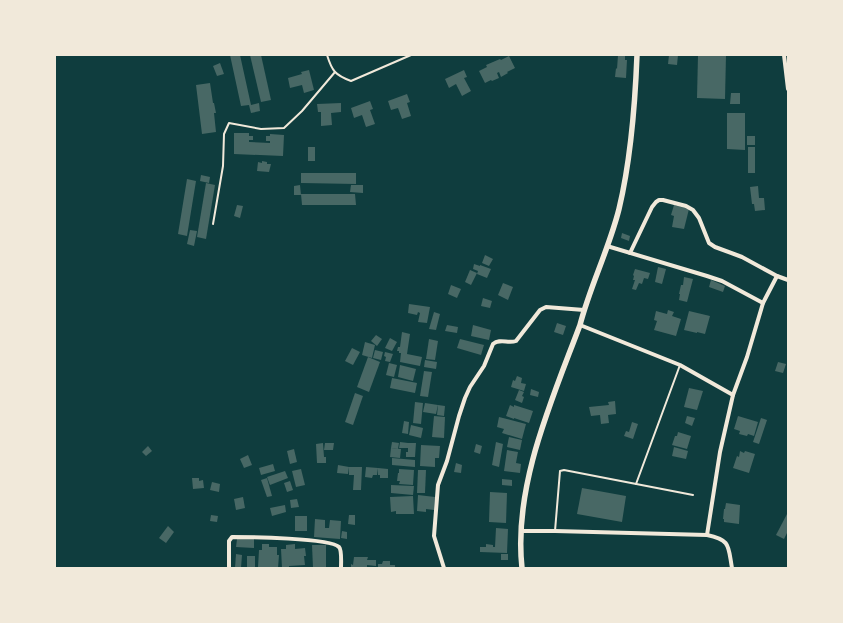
<svg xmlns="http://www.w3.org/2000/svg" width="843" height="623" viewBox="0 0 843 623" font-family="'Varela Round',sans-serif">
<style>
.building{fill:#486865}
.lines{fill:none;stroke-linecap:round;stroke-linejoin:round}
.service{stroke:#f1e9da;stroke-width:2}
.minor{stroke:#f1e9da;stroke-width:4}
.secondary{stroke:#f1e9da;stroke-width:5.5}
</style>
<rect width="100%" height="100%" fill="#0f3d3e"/>
<g class="building">
<path d="M230,55h10l11,50 8,-2 1,8 -9,2 -2,-8 -8,1z"/>
<path d="M250,55h11l10,45 -10,2z"/>
<path d="M618,55h7v5h2l-1,18 -11,-1 1,-9 1,1z"/>
<path d="M669,55h9l-1,10 -9,-1z"/>
<path d="M698,55h28l-1,44 -28,-1z"/>
<path d="M509,56l6,12 -8,4 1,1 -7,4 -2,-5 -2,1 2,5 -7,3 -1,-1 -6,3 -6,-12 8,-4 -1,-2 14,-6 1,1z"/>
<path d="M220,63l4,11 -7,2 -4,-10z"/>
<path d="M309,70l5,20 -10,3 -2,-8 -12,3 -2,-10 14,-4 -1,-2z"/>
<path d="M464,70l3,7 -3,1 7,13 -9,5 -6,-12 -7,4 -4,-9z"/>
<path d="M210,83l3,20h1l2,10h-2l2,19 -14,2 -6,-49z"/>
<path d="M731,93h9v11h-10z"/>
<path d="M407,94l3,8 -3,1 4,13 -9,3 -4,-11 -7,2 -3,-9z"/>
<path d="M370,101l3,8 -3,1 5,14 -9,3 -4,-12 -8,3 -3,-10z"/>
<path d="M341,103v9l-10,1 1,12 -11,1v-14h-3l-1,-8z"/>
<path d="M727,113h18v37l-18,-1z"/>
<path d="M234,133h15v3h4v4h-4v2l21,1v-2h-4v-5h4v-2l14,1 -1,21 -49,-2z"/>
<rect x="747" y="136" width="8" height="9"/>
<rect x="308" y="147" width="7" height="14"/>
<rect x="748" y="147" width="7" height="26"/>
<path d="M262,161l5,1v2h4l-2,8 -12,-1 1,-9 4,1z"/>
<path d="M301,173h55v11l-55,-1z"/>
<path d="M201,175l9,2 -1,6 -9,-2z"/>
<path d="M187,179l9,2 -9,55 -9,-2z"/>
<path d="M206,183l9,2 -9,54 -9,-2z"/>
<path d="M300,185l1,10h-7v-9z"/>
<path d="M351,185h12v8l-13,-1z"/>
<path d="M758,186l1,12h5l1,12 -10,1 -1,-7h-2l-2,-17z"/>
<path d="M301,194h54l1,11h-54z"/>
<path d="M237,205l6,1 -3,12 -6,-2z"/>
<path d="M674,205l15,4 -5,20 -12,-2 2,-11 -3,-1z"/>
<path d="M190,230l7,1 -3,15 -7,-2z"/>
<path d="M622,233l8,3 -1,5 -8,-3z"/>
<path d="M485,255l8,4 -4,7 -7,-3z"/>
<path d="M474,264l6,2v-1l11,4 -4,9 -10,-4 1,-3 -5,-2z"/>
<path d="M658,267l8,2 -4,15 -7,-2z"/>
<path d="M635,269l15,4 -2,6 -4,-1 -2,6 -3,-1 -3,7 -4,-1 3,-9h-2l1,-4 -1,-1z"/>
<path d="M470,270l7,3 -6,12 -6,-3z"/>
<path d="M684,277l9,2 -6,23 -8,-2 1,-6h-1l2,-9h2z"/>
<path d="M711,280l14,6 -2,6 -14,-5z"/>
<path d="M503,283l10,4 -5,13 -10,-5z"/>
<path d="M451,285l10,4 -4,9 -9,-4z"/>
<path d="M483,298l9,3 -2,7 -9,-2z"/>
<path d="M409,304l21,3 -3,16 -9,-1 2,-9 -2,-1 -1,3 -9,-2z"/>
<path d="M668,310l6,2 -2,4 9,3 -5,17 -22,-6 3,-9 -3,-1 2,-9 11,3z"/>
<path d="M689,311l21,5 -5,18 -8,-2v1l-13,-3z"/>
<path d="M434,312l6,2 -4,16 -7,-1z"/>
<path d="M557,323l9,3 -3,9 -9,-3z"/>
<path d="M447,325l11,2 -1,6 -12,-2z"/>
<path d="M473,325l18,5 -2,10 -18,-4z"/>
<path d="M402,332l8,2 -3,20 15,3 -2,9 -20,-4 1,-9h-2v-2h-2l1,-4h2z"/>
<path d="M376,335l6,4 -5,7 -6,-5z"/>
<path d="M390,338l7,4 -5,9 -7,-3z"/>
<path d="M429,339l9,2 -3,19 -9,-1z"/>
<path d="M460,339l24,6 -3,10 -24,-7z"/>
<path d="M365,342l10,3 -3,13 -10,-3z"/>
<path d="M352,348l8,4 -7,13 -8,-4z"/>
<path d="M375,350l8,2 -2,8 -8,-2z"/>
<path d="M385,352l8,2 -3,8 -5,-1 1,-4 -2,-1z"/>
<path d="M368,357l12,5 -11,30 -12,-5z"/>
<path d="M425,360l12,2 -1,7 -12,-2z"/>
<path d="M778,362l8,2 -3,9 -8,-2z"/>
<path d="M389,363l8,2 -3,12 -8,-2z"/>
<path d="M400,365l16,4 -3,12 -15,-4z"/>
<path d="M424,371l8,1 -4,25 -8,-1z"/>
<path d="M517,376l5,2 -1,5 5,1 -2,7 -13,-4 2,-7 2,1z"/>
<path d="M392,378l25,5 -2,10 -25,-5z"/>
<path d="M689,388l14,3 -6,19 -13,-3z"/>
<path d="M531,389l8,3 -1,5 -8,-2z"/>
<path d="M519,390l5,2 -2,4 2,1 -2,6 -7,-3z"/>
<path d="M355,393l8,3 -10,29 -8,-3z"/>
<path d="M615,401l1,13 -8,1 1,8 -8,1 -1,-9 -9,1 -2,-9 20,-2 -1,-3z"/>
<path d="M415,402l8,1 -2,21 -8,-1z"/>
<path d="M425,403l13,2 -2,9 -13,-2z"/>
<path d="M438,405l7,1 -1,10 -7,-1z"/>
<path d="M510,405l4,2v-2l19,6 -4,12 -15,-5v1l-8,-3z"/>
<path d="M434,416l11,1 -1,21 -12,-1z"/>
<path d="M687,416l8,2 -3,8 -7,-3z"/>
<path d="M738,416l20,6 -4,14 -6,-2 -1,2 -8,-2 1,-3 -6,-2z"/>
<path d="M499,417l27,7 -4,15 -20,-6 2,-4 -7,-2z"/>
<path d="M761,418l6,2 -8,24 -6,-2z"/>
<path d="M404,421l5,1 -1,12 -6,-1z"/>
<path d="M632,422l6,2 -5,15 -9,-3 2,-5 3,1z"/>
<path d="M411,425l12,3 -2,10 -12,-3z"/>
<path d="M678,432l13,4 -4,13 -15,-4 3,-9h2z"/>
<path d="M509,437l13,3 -2,10 -13,-3z"/>
<path d="M392,442l7,1 -1,6 -7,-1z"/>
<path d="M400,442l8,1v5h-9z"/>
<path d="M496,442l7,2 -4,23 -7,-2z"/>
<path d="M323,443l1,14h2v6h-9l-1,-19z"/>
<path d="M325,443h9l-1,7h-9z"/>
<path d="M408,443h8l-1,14h-9v-5h2z"/>
<path d="M476,444l6,2 -2,8 -6,-2z"/>
<path d="M421,445l19,1 -1,12h-4v9l-15,-1z"/>
<path d="M148,446l4,5 -6,5 -4,-4z"/>
<path d="M674,447l14,4 -2,8 -14,-3z"/>
<path d="M391,448l10,1 -1,9 -10,-1z"/>
<path d="M294,449l3,13 -7,2 -3,-13z"/>
<path d="M507,450l11,2 -2,11 5,1 -1,9 -16,-2z"/>
<path d="M740,451l4,2 1,-2 10,3 -6,19 -16,-5 4,-12 2,1z"/>
<path d="M248,455l4,10 -8,3 -4,-9z"/>
<path d="M392,458l23,2v7l-23,-2z"/>
<path d="M456,463l6,2 -1,8 -7,-1z"/>
<path d="M273,464l2,7 -14,4 -2,-7z"/>
<path d="M338,465l11,2 -1,7 -11,-1z"/>
<path d="M349,467h13l-1,23h-8l1,-15h-5z"/>
<path d="M366,467l12,1 -1,7h-4l-1,3 -7,-1z"/>
<path d="M378,468l10,1v9h-8v-3h-2z"/>
<path d="M301,469l4,16 -9,2 -4,-16z"/>
<path d="M399,469l15,1 -1,15 -14,-1 1,-3h-3l1,-8h1z"/>
<path d="M418,470h8l-1,23h-8z"/>
<path d="M285,471l3,7 -18,7 -3,-8z"/>
<path d="M192,478h7v3l4,-1 1,8 -11,1z"/>
<path d="M267,478l5,18 -5,1 -6,-17z"/>
<path d="M502,479l10,1v6l-10,-1z"/>
<path d="M290,481l3,9 -6,2 -3,-9z"/>
<path d="M212,482l8,2 -1,8 -9,-2z"/>
<path d="M391,485l23,1 -1,9 -22,-2z"/>
<path d="M582,488l44,8 -4,26 -45,-8z"/>
<path d="M490,492l17,1 -1,30 -17,-1z"/>
<path d="M418,495l17,2 -1,13 -8,-1v3l-9,-1z"/>
<path d="M413,496l1,18h-18v-3l-5,1 -1,-15z"/>
<path d="M243,497l2,11 -9,2 -2,-11z"/>
<path d="M297,499l2,8 -8,1 -1,-8z"/>
<path d="M726,503l14,2 -1,19 -15,-2v-3h-1l1,-10h1z"/>
<path d="M285,505l1,7 -14,4 -2,-8z"/>
<path d="M787,514l1,1v16l-4,8 -8,-4z"/>
<path d="M211,515l7,1 -1,6 -7,-1z"/>
<path d="M349,515h6v10l-7,-1z"/>
<rect x="295" y="516" width="12" height="15"/>
<path d="M315,519l10,1v8h4l1,-8 11,1 -1,18 -26,-2z"/>
<path d="M168,526l6,6 -8,11 -7,-5z"/>
<path d="M496,528l12,1 -1,24 -27,-1v-5h6v-3l7,1v2h2z"/>
<path d="M342,531l5,1v7l-6,-1z"/>
<path d="M237,539h17v9l-18,-1z"/>
<path d="M262,544h7v3h8v8h2l-1,13 -20,-1 1,-17h3z"/>
<path d="M295,544v5l10,-1 1,8h-2l1,9 -16,1v2h-7l-1,-19h5v-4z"/>
<path d="M312,545h14v23h-13z"/>
<path d="M236,554l6,1 -1,13h-6z"/>
<rect x="501" y="554" width="7" height="6"/>
<rect x="247" y="556" width="8" height="12"/>
<path d="M354,557h14l-1,3h9v6l-9,-1v3h-16v-4l2,1z"/>
<path d="M383,561h7v4h5v3h-17v-4h4z"/>
</g>
<g class="lines">
<g class="service">
<path d="M327,55c5,16 8,20 24,26l60,-26"/>
<path d="M213,224l10,-58 1,-32 5,-11 32,6 23,-1 18,-17 33,-39"/>
<path d="M636,484l44,-119"/>
<path d="M555,531l5,-60 4,-1 129,25"/>
</g>
<g class="minor">
<path d="M784,55l4,34"/>
<path d="M607,246l100,30 15,5 41,22"/>
<path d="M630,253l22,-46 4,-5 3,-2h4l23,6 7,4 6,8 10,25 6,4 27,10 35,19 11,4"/>
<path d="M580,325l100,40 53,30"/>
<path d="M521,531h34l152,4c24,5 21,11 25,33"/>
<path d="M707,535l13,-83 13,-57 14,-38 16,-54 14,-27"/>
<path d="M229,568v-27l3,-4c17,0 98,1 107,10 3,3 2,16 2,21"/>
<path d="M444,568l-10,-32 4,-51 9,-24 12,-45 6,-18 5,-11 14,-21 9,-22c7,-6 15,0 23,-3l24,-31 6,-3 38,3"/>
</g>
<path class="secondary" d="M522,568c-9,-82 30,-168 58,-243 10,-39 29,-76 39,-116 12,-50 16,-102 18,-154"/>
</g>
<rect width="843" height="623" fill="none" stroke="#f1e9da" stroke-width="112"/>
</svg>
